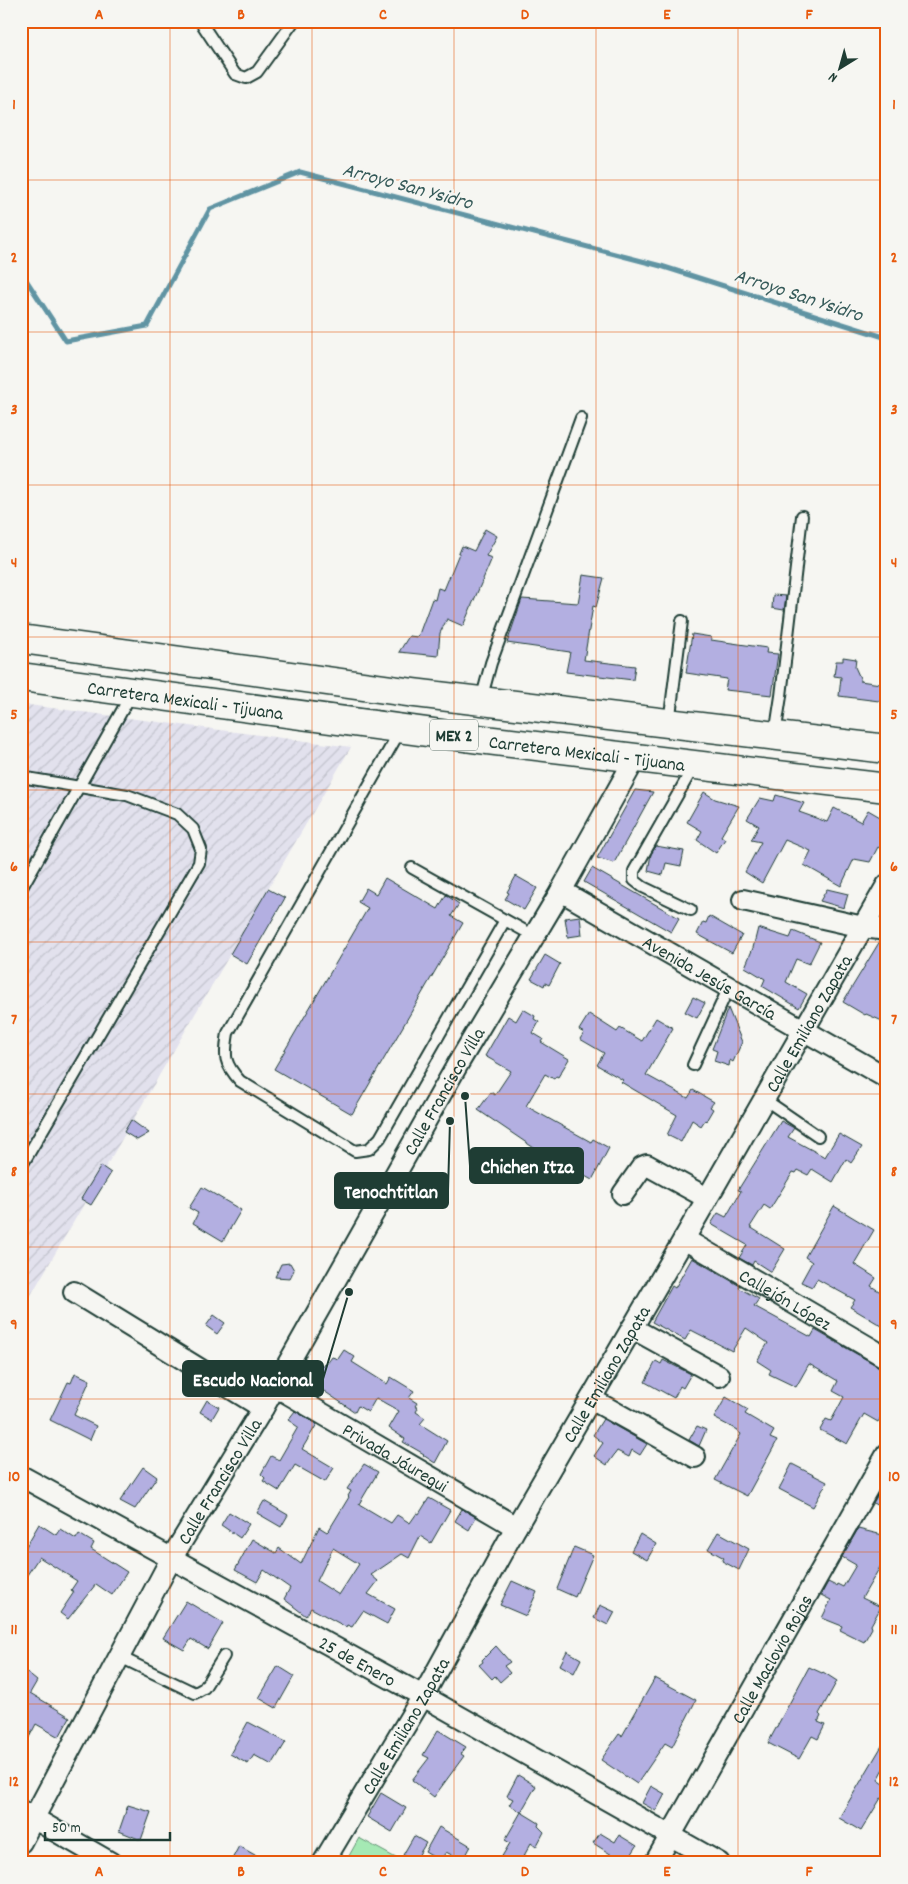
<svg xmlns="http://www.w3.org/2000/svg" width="908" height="1884" viewBox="0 0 908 1884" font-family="Dekko,sans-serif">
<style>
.industrial{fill:url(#industrial-furrows)}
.pitch{fill:#a5e9b4;stroke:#629374}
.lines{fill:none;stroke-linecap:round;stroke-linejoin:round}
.stream{stroke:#6094a3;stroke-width:5}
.building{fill:#b3afe1;stroke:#1f3d34;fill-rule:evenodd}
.lane-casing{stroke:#1f3d34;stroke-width:14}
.street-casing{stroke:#1f3d34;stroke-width:24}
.primary-casing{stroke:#1f3d34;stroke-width:31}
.lane{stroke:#f6f6f2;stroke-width:10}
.street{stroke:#f6f6f2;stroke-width:20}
.primary{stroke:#f6f6f2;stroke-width:28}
.grid{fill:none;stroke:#e8590c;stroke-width:1;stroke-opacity:0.55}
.labels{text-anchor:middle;stroke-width:5;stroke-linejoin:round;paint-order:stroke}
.shield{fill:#f6f6f2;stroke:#60746d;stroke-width:1}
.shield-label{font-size:18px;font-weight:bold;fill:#1f3d34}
.street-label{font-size:19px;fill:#1f3d34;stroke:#f6f6f2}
.water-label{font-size:20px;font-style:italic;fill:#355a59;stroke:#f6f6f2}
.leader{fill:none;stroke:#1f3d34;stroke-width:2}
.callout-dot{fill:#1f3d34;stroke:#f6f6f2;stroke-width:2}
.callout{fill:#1f3d34;stroke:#1f3d34;stroke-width:2}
.callout-label{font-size:20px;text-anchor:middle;font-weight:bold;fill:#fff}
.neatline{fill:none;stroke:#e8590c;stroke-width:2}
.grid-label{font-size:16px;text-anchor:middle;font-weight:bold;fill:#e8590c}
</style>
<defs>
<pattern id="industrial-furrows" width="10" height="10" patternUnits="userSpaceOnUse" patternTransform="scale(1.25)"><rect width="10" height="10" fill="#e2e1ed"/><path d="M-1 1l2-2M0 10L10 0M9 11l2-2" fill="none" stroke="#c1c2cc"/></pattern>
</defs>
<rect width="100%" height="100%" fill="#f6f6f2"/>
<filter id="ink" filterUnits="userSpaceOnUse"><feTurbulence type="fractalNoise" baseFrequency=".02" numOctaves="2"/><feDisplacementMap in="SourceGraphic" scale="10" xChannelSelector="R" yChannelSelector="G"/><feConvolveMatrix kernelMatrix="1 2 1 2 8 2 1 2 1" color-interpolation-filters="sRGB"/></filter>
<g filter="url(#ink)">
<path class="industrial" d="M21,704l330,43 -330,565z"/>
<path class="pitch" d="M359,1838l46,25h-60z"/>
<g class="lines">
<path class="stream" d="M21,272l45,69 81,-15 63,-117 90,-37 361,94 226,72"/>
</g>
<g class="building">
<path d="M485,529l12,7 -11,20 6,2 -29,68 -16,-7 -7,14 -2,23 -39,-4 10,-16 9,1 14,-38 3,1 3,-12 6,2 18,-44 12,5z"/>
<path d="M583,575l21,3 -8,29 -3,-1 -9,54 51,6 -2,14 -67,-8 4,-20 -63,-9 15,-44 56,4z"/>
<path d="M773,595l13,1 -2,14 -12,-2z"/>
<path d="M692,634l19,3v3l56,8 -1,5 12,1 -6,41 -47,-5 2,-11 -41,-6z"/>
<path d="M843,657l13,2 -1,8 5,11v3l27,4v17l-48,-6 2,-19 -7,-1 2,-15h7z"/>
<path d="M635,790l18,2 -39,71 -17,-5z"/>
<path d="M704,792l11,7 24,7 -18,30 4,3 -9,14 -19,-13 5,-9 -15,-9z"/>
<path d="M776,795l28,8 -5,9 28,10 7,-14 27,14 7,-12 19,11v31l-9,-5 -8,15 -16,-3 -13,27 -37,-21 7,-14 -26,-11 -23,43 -17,-11 16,-30 -10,-2 8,-14 -12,-7 13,-21 14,3z"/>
<path d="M656,846l28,5 -3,15 -15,-3 -3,12 -15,-4 3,-17z"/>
<path d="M592,868l87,50 -8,14 -87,-50z"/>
<path d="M516,876l21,12 -13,22 -19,-11 4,-6 -2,-1z"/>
<path d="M385,878l53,31 8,-14 13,9 -8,12 12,7 -111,191 -78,-45 94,-161 -10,-6 8,-14 10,6z"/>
<path d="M268,889l17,9 -38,66 -17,-10z"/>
<path d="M827,889l21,5 -4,14 -24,-7z"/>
<path d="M580,916l2,19 -14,2 -3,-19z"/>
<path d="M709,916l33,19 -10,18 -35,-19 6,-12 3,1z"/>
<path d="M758,928l32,10 3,-7 27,11 -11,22 -13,-5 -10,23 21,12 -8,14 -37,-22 3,-7 -20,-12 8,-19z"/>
<path d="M880,941l7,1v81l-21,-9 -1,1 -22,-13z"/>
<path d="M545,955l15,9 -11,21 -4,-2 -1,3 -13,-7z"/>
<path d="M693,997l12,6 -8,15 -12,-6z"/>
<path d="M728,1008l14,34 -9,20 -3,-2 -1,6 -15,-5 3,-10 -5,-2z"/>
<path d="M523,1009l12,7 -1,3 5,3 -6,11 10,6 -2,3 28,17 -11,18 -2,-1 -2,3 -9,-5 -19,32 65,36 2,-3 16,9 -17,32 -58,-32 -56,-38 13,-18 4,3 16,-24 -26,-15 23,-40 8,5z"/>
<path d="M589,1014l28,18 3,-4 22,13 14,-23 17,10 -27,47 42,23 5,-8 21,12 -4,5 3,2 -7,12 -1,-1 -4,6 -9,-6 -11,22 -14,-7 10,-20 -56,-33 2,-2 -26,-15 7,-12 -24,-14 4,-6 -5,-3z"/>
<path d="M131,1120l18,13 -12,7 -13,-8z"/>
<path d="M781,1121l13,7 -6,9 37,20 14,-23 23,13 -11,16 -5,-4 -13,23 -21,-13 -4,6 -10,-5 -2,3 -3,-1 -23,37 -6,-4 -14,22 35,22 -14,23 -17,-11 -2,4 -13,-7 8,-13 -36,-21 7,-11 8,4 15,-26 -3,-1z"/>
<path d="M101,1166l10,7 -20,32 -10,-6z"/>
<path d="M202,1187l39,23 -18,31 -30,-18 5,-10 -9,-5z"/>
<path d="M834,1206l40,24 -20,34 22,14 -5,8 16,10v33l-37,-22 5,-7 -38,-21 -5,8 -11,-5 11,-20 -7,-5z"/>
<path d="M692,1258l48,28 -1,2 20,11 -5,7 57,31 4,-7 66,38 6,2v37l-9,15 -14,-8 -17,30 -27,-14 6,-11 5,2 13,-24 -11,-6 5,-10 -29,-17 -13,23 -27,-13 2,-4 -14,-9 11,-18 -22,-15 -14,23 -41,-21 -6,10 -33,-18 20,-36 3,2z"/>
<path d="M290,1263l4,7 -4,8 -15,-1 6,-13z"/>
<path d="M214,1315l11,8 -8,11 -11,-8z"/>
<path d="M344,1350l11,7 -3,5 35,22 4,-7 23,14 -5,7 8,5 -2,3 3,2 -2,4 9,6 -5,6 27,17 -12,22 -12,-8 1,-1 -21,-12 2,-3 -16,-11 10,-17 -23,-13 -8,14 -10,-6 -3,6 -40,-27 2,-4 -4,-2 11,-16 2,2 6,-8 6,2z"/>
<path d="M663,1360l28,14 -8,14 -3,-2 -6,12 -29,-16 11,-21 5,3z"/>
<path d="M75,1373l15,7 -16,35 22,11 -6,14 -40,-20 18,-38 3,1z"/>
<path d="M726,1397l22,13 -3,4 29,17 -4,7 7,3 -30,55 -32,-16 26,-46 -4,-3v-1l-23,-12z"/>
<path d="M207,1400l12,7 -7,12 -12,-7z"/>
<path d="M295,1411l22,13 -15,25 32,19 -9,14 -30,-17 -16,26 -16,-10 2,-3 -4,-4 10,-18 8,4 19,-33 -10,-7z"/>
<path d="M603,1419l44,25 -7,11 -8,-5 -3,7 -12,-6 -10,14 -13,-9 9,-13 -10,-8z"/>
<path d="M697,1426l9,4 -7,16 -10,-6z"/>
<path d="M364,1464l14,8 -19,32 32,19 6,-8 13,8 7,-10 2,1 10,-16 21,12 -19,33 -11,-7 -11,22 -7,-4 -31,21 7,6 -10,13 27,15 -8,15 -24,-13 -11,16 -5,-2 -1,2 -35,-19 -5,8 -22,-17 6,-11 -26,-18 -7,12 -22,-12 17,-31 24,14 3,-5 22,16 18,-37 8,5 2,-2 20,-33 -1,-1 3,-5 -4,-2zM333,1548l26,16 -20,31 -22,-14z"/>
<path d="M792,1464l35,18 -14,25 -34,-18z"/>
<path d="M143,1467l14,10 -22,32 -15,-8z"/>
<path d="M887,1479v32l-14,-8z"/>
<path d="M264,1501l24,14 -7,12 -24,-14z"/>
<path d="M462,1509l14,8 -7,13 -14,-9z"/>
<path d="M229,1512l20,12 -9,14 -19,-13z"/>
<path d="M39,1524l17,11 4,-6 16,10 3,-5 15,9 -3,6 36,23 -15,23 -16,-11 -28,35 -8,-6 14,-21 -3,-2 6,-9 -38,-24 -18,27v-29z"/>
<path d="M858,1529l29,7v19l-25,43 19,9 -10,18 1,3 -8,14 -24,-12 2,-4 -20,-8 9,-18 -10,-5 7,-13 8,4 1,-2 6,3 13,-22 -14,-8z"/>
<path d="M718,1532l31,17 -10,21 -17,-9 2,-3 -16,-9z"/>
<path d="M640,1534l16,10 -9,16 -16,-9z"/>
<path d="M574,1547l19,8 -18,42 -18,-8z"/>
<path d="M512,1581l25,11 -11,24 -26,-11z"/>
<path d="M186,1601l37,22 -15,26 -17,-10 -7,11 -21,-12z"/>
<path d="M600,1605l15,7 -7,13 -14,-7z"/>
<path d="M496,1646l14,16 -6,4 6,7 -10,9 -5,-6 -3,3 -13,-14 4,-3 -1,-2z"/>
<path d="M567,1651l14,8 -7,14 -14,-8z"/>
<path d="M278,1666l16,10 -18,32 -17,-10z"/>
<path d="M809,1667l13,6 1,-1 14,9 -18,33 2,2 -3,6 7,3 -7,14 -6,-3 -13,23 -31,-16z"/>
<path d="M21,1668l16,13 -7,12 40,24 -11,20 -23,-13 -15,29z"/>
<path d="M655,1678l41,22 -24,47 -7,-4 -28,41 -36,-24 18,-26 3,2z"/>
<path d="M248,1722l38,20 -14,23 -18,-10 -6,9 -18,-10z"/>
<path d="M438,1730l28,17 -5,7 3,2 -30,41 -22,-17 17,-22 -6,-3z"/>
<path d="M886,1739l1,24 -9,17 9,6v15l-6,-3 -20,33 -22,-13z"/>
<path d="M518,1775l18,11 -15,26 -12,-7 4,-6 -6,-3z"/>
<path d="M651,1786l14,8 -9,17 -14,-8z"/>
<path d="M381,1793l25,15 -14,24 -25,-15z"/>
<path d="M128,1805l23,7 -10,28 -22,-9z"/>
<path d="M521,1812l18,11 -1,3 6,6 -8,15 -5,-4 -11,20h-22l12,-20 -5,-3z"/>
<path d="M439,1827l32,19 -8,15 -17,-9 -6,9 -15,-9z"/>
<path d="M600,1833l15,9 4,-7 18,11 -11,17h-19l5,-8 -19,-12z"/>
<path d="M414,1836l12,7 -11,18 -12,-6z"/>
<path d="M239,1846l30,17h-39z"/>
</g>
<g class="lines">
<defs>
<g id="lane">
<path d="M200,21l35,53 11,4 11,-6 37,-51"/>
<path d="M481,700l10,-37 90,-245"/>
<path d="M669,723l13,-102"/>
<path d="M401,729l-173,304c-4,24 -4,30 12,48l115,70 14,-2 11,-11 125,-218 29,16"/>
<path d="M775,735l6,-39 21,-180"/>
<path d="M21,777l106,18 50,19 16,15 8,20 -2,14 -178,304"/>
<path d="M412,868l93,52"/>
<path d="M21,889l111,-196"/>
<path d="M691,910l-48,-23 -9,-7v-9l60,-105"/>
<path d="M693,1065l36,-78"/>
<path d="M764,1099l54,37"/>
<path d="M120,1657l75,36 9,-5 20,-32"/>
</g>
<g id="street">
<path id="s1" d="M561,891l326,187"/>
<path d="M743,900l120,27 24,3"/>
<path d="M623,1194l19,-27 5,-2 60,33"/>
<path id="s2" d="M684,1239l203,119"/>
<path d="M74,1292l189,116"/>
<path d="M632,1328l87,48"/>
<path id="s3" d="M275,1386l241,141"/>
<path d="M591,1399l104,58"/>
<path id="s4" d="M21,1476l402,220 296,167"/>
<path d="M21,1811l90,52"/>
<path id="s5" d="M21,1842l150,-283 92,-151 196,-346 102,-171 74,-132"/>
<path id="s6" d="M323,1863l100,-167 93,-169 168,-288 203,-354"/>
<path id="s7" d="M655,1863l232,-409"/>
</g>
<g id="primary">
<path d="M21,639l393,54 473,56"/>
<path id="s8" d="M21,677l465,63 401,48"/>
</g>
</defs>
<use href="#lane" class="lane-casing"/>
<use href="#street" class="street-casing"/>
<use href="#primary" class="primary-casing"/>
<use href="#lane" class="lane"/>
<use href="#street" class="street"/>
<use href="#primary" class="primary"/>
</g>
</g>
<path class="grid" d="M170,21v1842M312,21v1842M454,21v1842M596,21v1842M738,21v1842M21,180h866M21,332h866M21,485h866M21,637h866M21,790h866M21,942h866M21,1094h866M21,1247h866M21,1399h866M21,1552h866M21,1704h866"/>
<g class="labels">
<rect class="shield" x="430" y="719.5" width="48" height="31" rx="4"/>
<g class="shield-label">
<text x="454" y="741">MEX 2</text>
</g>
<g class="street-label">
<text dy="7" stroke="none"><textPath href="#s8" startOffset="166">Carretera Mexicali - Tijuana</textPath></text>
<text dy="7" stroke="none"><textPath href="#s8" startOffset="571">Carretera Mexicali - Tijuana</textPath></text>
<text dy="7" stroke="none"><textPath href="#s1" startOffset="172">Avenida Jesús García</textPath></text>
<text dy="7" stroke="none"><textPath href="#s6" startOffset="970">Calle Emiliano Zapata</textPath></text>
<text dy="7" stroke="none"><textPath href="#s5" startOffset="862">Calle Francisco Villa</textPath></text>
<text dy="7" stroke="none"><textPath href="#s2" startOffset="118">Callejón López</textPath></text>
<text dy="7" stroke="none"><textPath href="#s6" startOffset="565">Calle Emiliano Zapata</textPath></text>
<text dy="7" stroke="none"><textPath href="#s3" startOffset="140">Privada Jáuregui</textPath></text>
<text dy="7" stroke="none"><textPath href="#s5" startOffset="412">Calle Francisco Villa</textPath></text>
<text dy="7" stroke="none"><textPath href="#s7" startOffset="235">Calle Maclovio Rojas</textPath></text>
<text dy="7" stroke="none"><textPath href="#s4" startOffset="384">25 de Enero</textPath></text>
<text dy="7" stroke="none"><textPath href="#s6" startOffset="160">Calle Emiliano Zapata</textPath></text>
</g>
<g class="water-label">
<text transform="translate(408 185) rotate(15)" y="7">Arroyo San Ysidro</text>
<text transform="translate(799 294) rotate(18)" y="7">Arroyo San Ysidro</text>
</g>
</g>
<path class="leader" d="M465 1096L470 1166M450 1121L448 1191M349 1292L323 1379"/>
<g class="callout-dot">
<circle cx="465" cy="1096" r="5"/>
<circle cx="450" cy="1121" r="5"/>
<circle cx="349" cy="1292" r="5"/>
</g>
<g class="callout">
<rect x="470" y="1148" width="113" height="35" rx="5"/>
<rect x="335" y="1173" width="113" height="35" rx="5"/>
<rect x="183" y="1361" width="140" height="35" rx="5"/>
</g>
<g class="callout-label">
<text x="527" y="1173">Chichen Itza</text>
<text x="391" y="1198">Tenochtitlan</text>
<text x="253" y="1386">Escudo Nacional</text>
</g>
<rect width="908" height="1884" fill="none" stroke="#f6f6f2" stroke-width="55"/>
<g transform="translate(840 68) rotate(217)" stroke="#f6f6f2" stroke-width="4" paint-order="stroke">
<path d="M0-4L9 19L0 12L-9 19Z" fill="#1f3d34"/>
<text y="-8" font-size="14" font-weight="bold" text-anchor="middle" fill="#1f3d34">N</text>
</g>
<path d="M45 1832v8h125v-8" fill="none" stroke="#1f3d34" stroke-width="2.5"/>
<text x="52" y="1832" font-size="15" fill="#1f3d34" stroke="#f6f6f2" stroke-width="4" paint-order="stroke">50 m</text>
<rect x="28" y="28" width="852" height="1828" class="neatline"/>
<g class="grid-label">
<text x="99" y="19">A</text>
<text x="241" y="19">B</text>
<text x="383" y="19">C</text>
<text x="525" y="19">D</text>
<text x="667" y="19">E</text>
<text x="809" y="19">F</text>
<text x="14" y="109">1</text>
<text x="894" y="109">1</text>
<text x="14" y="262">2</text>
<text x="894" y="262">2</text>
<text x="14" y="414">3</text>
<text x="894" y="414">3</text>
<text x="14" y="567">4</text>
<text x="894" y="567">4</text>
<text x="14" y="719">5</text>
<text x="894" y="719">5</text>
<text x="14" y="871">6</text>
<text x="894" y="871">6</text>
<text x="14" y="1024">7</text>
<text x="894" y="1024">7</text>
<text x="14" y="1176">8</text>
<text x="894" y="1176">8</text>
<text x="14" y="1329">9</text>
<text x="894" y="1329">9</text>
<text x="14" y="1481">10</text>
<text x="894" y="1481">10</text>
<text x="14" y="1634">11</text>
<text x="894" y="1634">11</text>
<text x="14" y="1786">12</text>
<text x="894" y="1786">12</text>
<text x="99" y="1876">A</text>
<text x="241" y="1876">B</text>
<text x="383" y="1876">C</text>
<text x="525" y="1876">D</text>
<text x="667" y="1876">E</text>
<text x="809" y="1876">F</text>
</g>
</svg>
